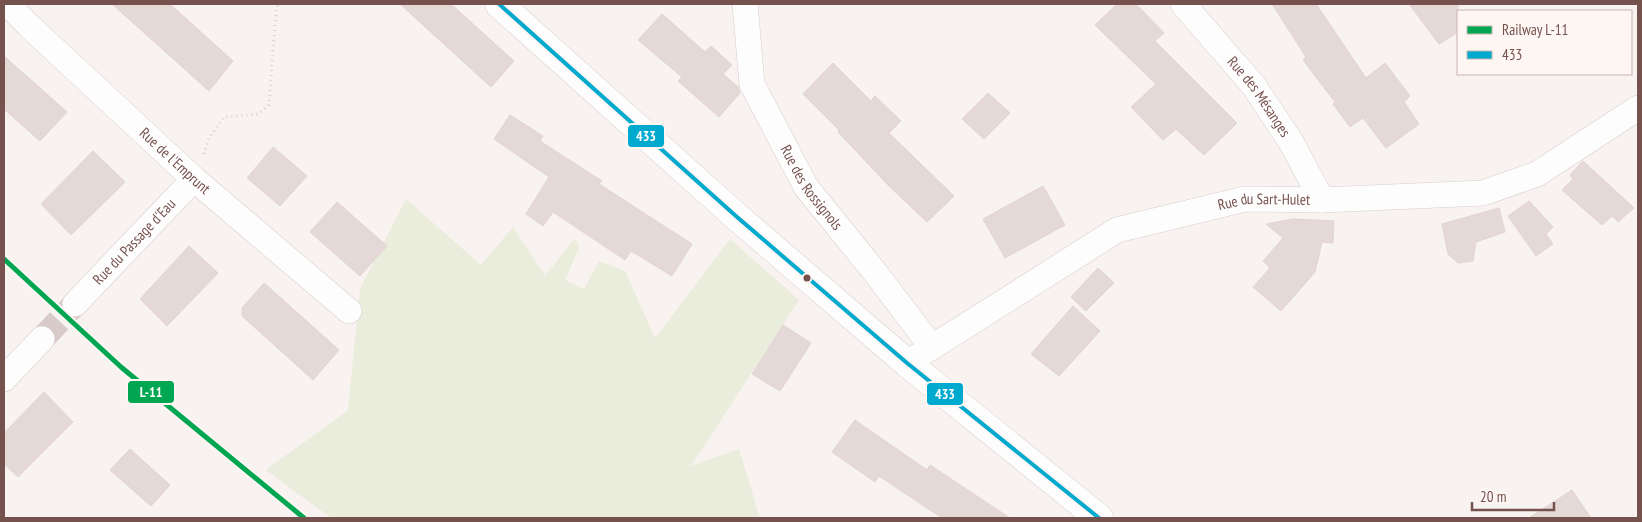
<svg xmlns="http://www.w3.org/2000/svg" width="1642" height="522" viewBox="0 0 1642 522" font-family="'PT Sans Narrow',sans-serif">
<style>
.green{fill:#eaeddb}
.building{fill:#e4d9d7;stroke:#e1d4d2}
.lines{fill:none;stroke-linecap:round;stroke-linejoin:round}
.minor-tunnel{stroke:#d8cac8;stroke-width:25;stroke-dasharray:25 12;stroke-linecap:butt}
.minor-casing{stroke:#d7cecc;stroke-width:26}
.secondary-casing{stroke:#d9cecd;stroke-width:29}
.path{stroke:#dad1d0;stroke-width:3;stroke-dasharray:1 4;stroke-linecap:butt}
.minor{stroke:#fefdfd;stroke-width:25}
.secondary{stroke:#fefdfd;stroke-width:28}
.bus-1-casing{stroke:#fef6f2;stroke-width:8}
.bus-1{stroke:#00a9ce;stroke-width:4}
.rail-1-casing{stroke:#fef6f2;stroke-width:9}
.rail-1{stroke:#00a651;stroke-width:5}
.bus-dot{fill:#76524f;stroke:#fef6f2;stroke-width:2}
.labels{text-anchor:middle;stroke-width:4;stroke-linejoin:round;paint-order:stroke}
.street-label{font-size:15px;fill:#76524f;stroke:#fef6f2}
.line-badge{stroke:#fef6f2;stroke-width:2}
.badge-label{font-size:14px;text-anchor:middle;font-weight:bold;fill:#fff}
</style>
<rect width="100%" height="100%" fill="#f8f2f0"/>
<path class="green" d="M406,199l75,66 32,-38 32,49 30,-38 4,10 -14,32 19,9 15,-28 26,10 30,67 75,-99 69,61 -108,166 48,-17 21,69h-429l-65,-48 82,-60 12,-121z"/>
<g class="building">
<path d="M112,4h58l63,57 -24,30z"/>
<path d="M400,4h51l63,57 -23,26z"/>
<path d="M1117,4h19l28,29 -9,8 82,82 -33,32 -28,-26 -13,11 -32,-33 25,-23 -61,-59z"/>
<path d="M1272,4h44l50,74 19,-15 25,33 -6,6 15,22 -33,24 -23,-30 -13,9 -17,-23 2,-2 -32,-42 3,-3z"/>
<path d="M1409,4h49v28l-19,12z"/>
<path d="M662,14l43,38 6,-6 21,19 -9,9 15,13 2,6 -21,24 -41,-36 4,-4 -44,-37z"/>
<path d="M4,56l63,56 -27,29 -36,-32z"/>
<path d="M833,63l38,38 4,-5 26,25 -12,12 65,63 -27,26 -38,-36 -51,-54 1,-2 -36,-36z"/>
<path d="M988,93l22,20 -26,26 -22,-20z"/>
<path d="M510,115l33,21 -3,5 62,40 -3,3 93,60 -20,32 -41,-25 -6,9 -72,-48 -10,14 -17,-12 23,-37 -55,-38z"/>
<path d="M273,147l34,29 -27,30 -33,-28z"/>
<path d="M93,151l32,31 -54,53 -30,-31z"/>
<path d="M1583,161l51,47 -16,14 -6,-6 -10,9 -40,-35 11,-11 -3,-4z"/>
<path d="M1043,186l22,39 -60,33 -22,-39z"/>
<path d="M1529,201l24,26 -7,7 7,10 -17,12 -28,-40z"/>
<path d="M337,202l50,44 -27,30 -50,-44z"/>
<path d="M1499,208l6,24 -29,10 -3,19 -15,2 -10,-9 -6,-30z"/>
<path d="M1293,219l41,2 -1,22 -11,-1 -7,30 -34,39 -28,-24 17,-19 -7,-7 20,-23 -17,-14z"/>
<path d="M189,246l29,27 -51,53 -27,-27z"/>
<path d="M1098,268l16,15 -28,28 -15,-14z"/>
<path d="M264,283l75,67 -26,30 -71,-64v-8z"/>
<path d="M1073,306l27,25 -41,45 -28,-22z"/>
<path d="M783,325l28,18 -31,48 -28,-17z"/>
<path d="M44,392l29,30 -55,55 -14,-13v-31z"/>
<path d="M855,420l72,50 3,-5 80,53h-68l-63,-42 -4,6 -43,-30z"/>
<path d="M130,449l40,36 -19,21 -41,-36z"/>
<path d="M1572,490l19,28h-62z"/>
</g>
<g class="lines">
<path class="minor-tunnel" d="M42,339l33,-35"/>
<defs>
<g id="minor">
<path id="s1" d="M8,4l20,21 166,154 155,132"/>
<path id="s2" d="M745,4l7,80 54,103 68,84 57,75"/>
<path id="s3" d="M1183,4l71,82 37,56 31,58"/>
<path id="s4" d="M75,304l119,-125"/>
<path id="s5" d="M907,363l210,-133 128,-31 77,1 161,-7 54,-19 101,-66"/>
<path d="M4,379l38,-40"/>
</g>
<path id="secondary" d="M499,4l238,213 170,146 192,155"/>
</defs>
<use href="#minor" class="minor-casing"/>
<use href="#secondary" class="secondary-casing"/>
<path class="path" d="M204,154l5,-16 15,-21 34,-3 11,-9 7,-93 2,-8"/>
<use href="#minor" class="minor"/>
<use href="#secondary" class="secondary"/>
<defs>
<path id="bus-1" d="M499,4l238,213 170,146 192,155"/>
</defs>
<use href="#bus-1" class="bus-1-casing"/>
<use href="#bus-1" class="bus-1"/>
<defs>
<path id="rail-1" d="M4,259l117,108 183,151"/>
</defs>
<use href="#rail-1" class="rail-1-casing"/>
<use href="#rail-1" class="rail-1"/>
</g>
<circle class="bus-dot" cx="807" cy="278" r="4.5"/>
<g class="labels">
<g class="street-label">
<text dy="5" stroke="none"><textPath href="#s3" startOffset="120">Rue des Mésanges</textPath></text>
<text dy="5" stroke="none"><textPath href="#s1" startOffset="229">Rue de l'Emprunt</textPath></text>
<text dy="5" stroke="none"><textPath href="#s2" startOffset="200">Rue des Rossignols</textPath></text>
<text dy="5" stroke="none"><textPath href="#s5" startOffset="399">Rue du Sart-Hulet</textPath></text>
<text dy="5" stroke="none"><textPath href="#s4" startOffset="86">Rue du Passage d'Eau</textPath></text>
</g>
</g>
<g class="line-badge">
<rect x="627" y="124" width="38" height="24" rx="5" fill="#00a9ce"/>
<rect x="127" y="380" width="48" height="24" rx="5" fill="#00a651"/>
<rect x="926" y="382" width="38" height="24" rx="5" fill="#00a9ce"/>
</g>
<g class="badge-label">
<text x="646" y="141">433</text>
<text x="151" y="397">L-11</text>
<text x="945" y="399">433</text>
</g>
<rect width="1642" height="522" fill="none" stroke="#76524f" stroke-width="10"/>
<rect x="1457" y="10" width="175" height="65" fill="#fef6f2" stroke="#c8b4b1"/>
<rect x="1467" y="26" width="25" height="8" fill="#00a651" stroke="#c8b4b1"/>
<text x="1502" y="35" font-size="15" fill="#76524f">Railway L-11</text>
<rect x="1467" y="51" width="25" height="8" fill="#00a9ce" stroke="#c8b4b1"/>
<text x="1502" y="60" font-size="15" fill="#76524f">433</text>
<path d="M1472 502v8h82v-8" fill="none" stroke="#76524f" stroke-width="2.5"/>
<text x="1480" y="502" font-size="15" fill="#76524f" stroke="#fef6f2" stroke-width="4" paint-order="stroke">20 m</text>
</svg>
